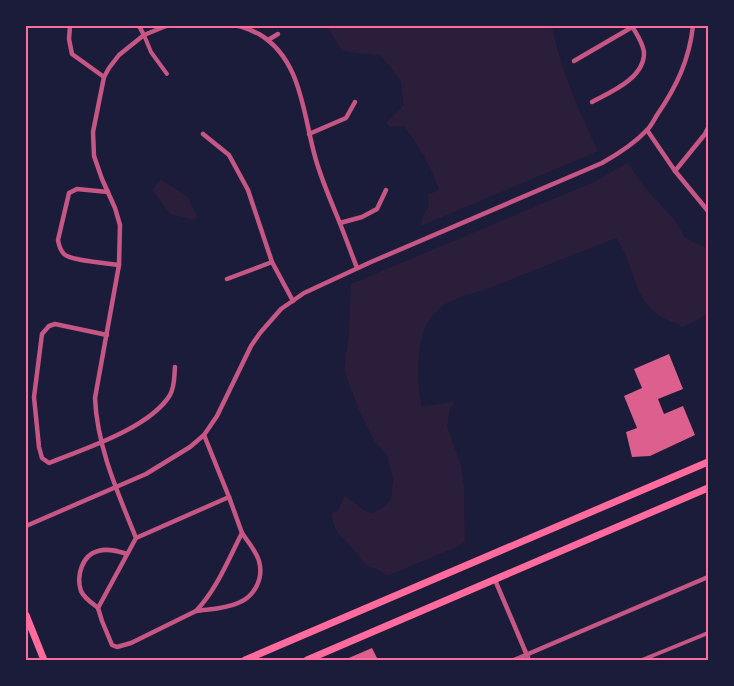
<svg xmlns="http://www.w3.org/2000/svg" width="734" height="686" viewBox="0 0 734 686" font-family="Overpass,sans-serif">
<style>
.green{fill:#2a1e3b}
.building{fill:#dd5f8e}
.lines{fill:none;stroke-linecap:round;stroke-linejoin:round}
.pedestrian{stroke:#c65784;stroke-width:4}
.minor{stroke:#c65784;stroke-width:4.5}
.secondary{stroke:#ff6b9d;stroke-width:7}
.neatline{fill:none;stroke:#ff6b9d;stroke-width:2}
</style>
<rect width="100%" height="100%" fill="#1b1b3a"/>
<g class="green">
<path d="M327,26h225c8,43 27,85 46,125l-177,75c0,-3 1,-7 2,-10 4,-9 9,-9 4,-21l12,-5c-8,-24 -20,-44 -35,-64l-14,1 -4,-4 18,-18 -4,-26 -19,-23 -39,-5z"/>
<path d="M625,164l4,1 16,23 30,32 9,16 7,5 16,7 1,-3v66l-7,7 -18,9c-10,-5 -22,-9 -30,-16 -21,-20 -20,-51 -37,-73 -41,16 -83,33 -124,49 -21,8 -43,10 -58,27 -19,20 -18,67 -12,93l33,-6 -5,8 -3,17 14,39 3,21 1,56 -8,5 -70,29 -11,-8 -8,-1 -5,-4 -6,-10 -20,-21 -5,-13v-6l6,-2 6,-15c12,5 14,14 28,17l10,-5 9,-8 2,-20 -6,-25 -12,-13 -16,-32 -15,-40 5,-37 2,-49 245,-103z"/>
<path d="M161,180l27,17 9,20 -3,3 -24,-6 -18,-24z"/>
</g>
<g class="building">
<path d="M669,354l14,35 -25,10 6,15 19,-8 12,29 -45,21 -18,1 -6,-25 11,-4 -13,-32 18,-8 -8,-19z"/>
<path d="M372,648l6,12h-34z"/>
</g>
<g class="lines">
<g class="pedestrian">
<path d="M144,35l7,17 16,22"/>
<path d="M642,660l66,-27"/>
</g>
<g class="minor">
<path d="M70,26l-1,13 3,15 32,23"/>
<path d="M139,26l5,9"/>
<path d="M166,26l-22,9 -25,20 -10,13 -5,9 -11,55 1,24 8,23 13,29 5,17 -1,40 -24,133c2,49 23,95 41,140l-38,70 4,13 10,24 5,2 14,-4 65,-32c21,-22 32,-51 46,-78l-13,-36 -25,-62"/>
<path d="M238,26c7,1 14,5 21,8 44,26 44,83 57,126 6,21 15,41 23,61 6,15 12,31 18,47"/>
<path d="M268,40l10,-6"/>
<path d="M574,61l60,-35"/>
<path d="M592,102c19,-10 53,-24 52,-50 -1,-9 -8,-19 -12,-26"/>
<path d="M647,130l28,41 33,40"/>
<path d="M203,134l26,21 19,35 24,72 21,39"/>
<path d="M309,134l37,-16 9,-16"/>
<path d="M675,171l30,-37 3,-6"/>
<path d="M108,192l-31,-3 -8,4 -11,47c1,6 2,10 6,14 7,7 43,9 55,11"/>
<path d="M340,223l22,-6 15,-8 9,-19"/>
<path d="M227,279l45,-17"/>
<path d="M107,335l-52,-11 -6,2 -7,8 -8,63 5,50 3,11 7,5c35,-14 101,-35 121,-68 5,-9 4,-18 5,-28"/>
<path d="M26,526l120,-52 44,-27 14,-12 13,-19 34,-70 9,-13 21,-24 23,-16 67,-31 231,-99c16,-9 32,-19 45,-33 4,-4 7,-10 10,-15 20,-29 32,-55 36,-89"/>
<path d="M136,538l93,-41"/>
<path d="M495,580l34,80"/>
<path d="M98,608c-6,-5 -14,-10 -17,-17 -5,-15 1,-36 17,-40 10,-3 20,0 29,3"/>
<path d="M196,611c14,-2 29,-2 42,-8 16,-6 26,-24 21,-42 -3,-10 -11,-19 -17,-28"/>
<path d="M514,660l194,-83"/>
</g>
<g class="secondary">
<path d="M26,615l18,45"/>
<path d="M245,660l463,-198"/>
<path d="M307,660l401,-172"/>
</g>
</g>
<rect width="734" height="686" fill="none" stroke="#1b1b3a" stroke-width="54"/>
<rect x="27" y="27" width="680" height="632" class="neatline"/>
</svg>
